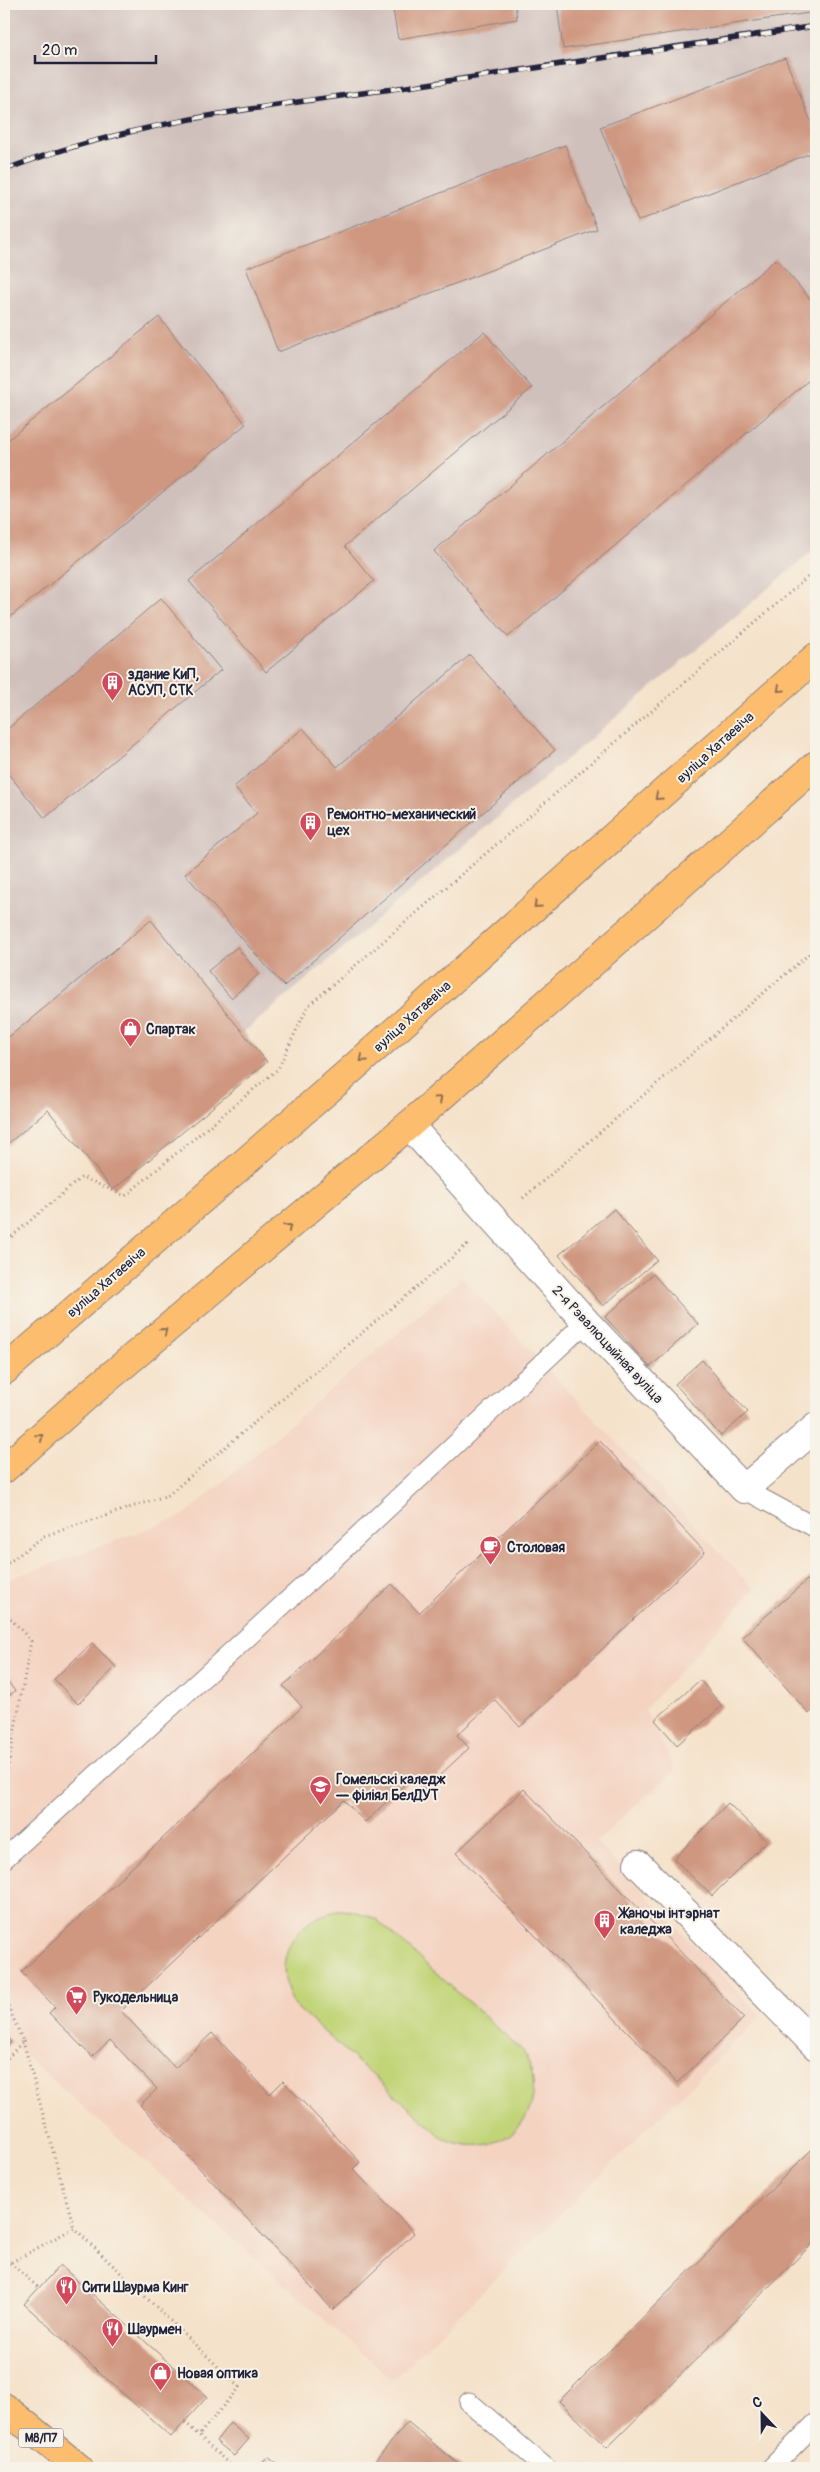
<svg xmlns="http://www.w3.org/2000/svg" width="820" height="2472" viewBox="0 0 820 2472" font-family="Pangolin,sans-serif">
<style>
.built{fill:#f4d3c1}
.industrial{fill:#d0c0bc}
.green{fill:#c1d477;stroke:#727b59}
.building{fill:#cf9780}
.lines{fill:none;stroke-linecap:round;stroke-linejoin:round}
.lane-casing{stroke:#8c8282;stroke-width:21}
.street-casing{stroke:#8c8282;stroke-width:30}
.primary-casing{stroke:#8c8282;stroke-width:30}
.path{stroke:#8c8282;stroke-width:3;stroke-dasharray:1 4;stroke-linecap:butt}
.lane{stroke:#fff;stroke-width:19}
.street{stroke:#fff;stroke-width:28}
.primary{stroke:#fcbd6e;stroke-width:28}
.rail-casing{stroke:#22223b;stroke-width:5.5}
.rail{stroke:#f7f3e8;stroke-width:4;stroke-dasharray:11;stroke-linecap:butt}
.oneway{stroke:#8f7054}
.labels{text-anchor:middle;stroke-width:4;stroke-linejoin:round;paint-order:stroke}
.shield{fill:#f7f3e8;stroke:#62616f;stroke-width:1}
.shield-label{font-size:12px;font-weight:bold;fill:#22223b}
.poi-label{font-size:14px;font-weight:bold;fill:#22223b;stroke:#f7f3e8;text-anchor:start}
.street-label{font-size:14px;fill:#22223b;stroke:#f7f3e8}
</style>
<rect width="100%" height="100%" fill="#f7f3e8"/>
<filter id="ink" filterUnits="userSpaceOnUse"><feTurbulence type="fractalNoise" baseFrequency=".02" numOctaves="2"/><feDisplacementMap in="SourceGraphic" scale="10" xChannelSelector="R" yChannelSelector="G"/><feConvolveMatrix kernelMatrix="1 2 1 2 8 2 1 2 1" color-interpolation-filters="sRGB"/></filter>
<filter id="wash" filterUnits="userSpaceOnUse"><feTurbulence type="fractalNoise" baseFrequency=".0096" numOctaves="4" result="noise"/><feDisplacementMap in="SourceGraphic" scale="20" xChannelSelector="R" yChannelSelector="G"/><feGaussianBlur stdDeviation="1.12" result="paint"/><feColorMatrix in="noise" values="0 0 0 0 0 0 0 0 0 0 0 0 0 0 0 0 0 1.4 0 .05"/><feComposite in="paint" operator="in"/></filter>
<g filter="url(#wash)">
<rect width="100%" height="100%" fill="#f5e2ca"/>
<path class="built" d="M462,1278l292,311 -109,120 30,61 -79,72 165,174 -368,364 -382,-337 -7,7v-469l179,-65z"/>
<path class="industrial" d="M4,4h812v544l-572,484 23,30 -154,128 -64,-79 -45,38z"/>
<path class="green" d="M342,1910l12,1 22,8 147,132c34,59 -20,115 -80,87l-148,-132c-26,-45 -3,-88 47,-96z"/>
<g id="blocks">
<g class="building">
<path d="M392,4h123l2,15 -119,20z"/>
<path d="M557,4h259v8l-253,37z"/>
<path d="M785,58l31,76v17l-178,70 -38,-94z"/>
<path d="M565,145l32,84 -319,123 -32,-84z"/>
<path d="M776,259l40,47v68l-308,263 -74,-86z"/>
<path d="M159,317l87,107 -242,198v-179z"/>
<path d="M484,332l48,56 -187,158 29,35 -108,91 -77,-91z"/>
<path d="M161,598l60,72 -176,148 -41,-49v-37z"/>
<path d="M470,655l85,95 -271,236 -99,-112 72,-61 -23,-26 69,-59 34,39z"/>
<path d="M151,920l116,142 -154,128 -65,-80 -44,37v-106z"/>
<path d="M237,947l22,27 -28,24 -23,-27z"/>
<path d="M614,1209l43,51 -54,46 -44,-51z"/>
<path d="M653,1274l45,50 -48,43 -45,-50z"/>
<path d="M702,1360l46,52 -27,24 -46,-52z"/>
<path d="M600,1441l105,111 -185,175 -25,-27 -38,35 12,13 -44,41 -12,-12 -48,45 -21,-22 -223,211 54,57 37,-35 58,61 13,-13 77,81 -7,7 61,64 -81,77 -193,-205 17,-16 -47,-49 -18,17 -43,-44 6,-6 -34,-35 281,-265 -19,-21 109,-102 27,29z"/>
<path d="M816,1572v135l-7,7 -67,-77z"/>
<path d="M92,1643l24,24 -38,37 -24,-25z"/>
<path d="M4,1677l11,14 -11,9z"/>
<path d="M700,1680l22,26 -45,39 -22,-25z"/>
<path d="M524,1789l220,229 -67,65 -221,-230z"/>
<path d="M728,1803l39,38 -55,55 -38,-37z"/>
<path d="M4,2035l7,7 -7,8z"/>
<path d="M816,2145v95l-209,208 -48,-47z"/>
<path d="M60,2265l147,132 -36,40 -147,-133z"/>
<path d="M408,2422l55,46h-94z"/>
<path d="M230,2423l19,16 -15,17 -18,-15z"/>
<path d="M268,2457l14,11h-24z"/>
</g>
</g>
</g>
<g filter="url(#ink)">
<use href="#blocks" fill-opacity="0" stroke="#8c8282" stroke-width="1"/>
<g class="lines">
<defs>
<g id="lane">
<path d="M744,1489l72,39"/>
<path d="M4,1859l327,-298 255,-239"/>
<path d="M469,2402l77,66"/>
<path d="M771,2468l45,-45"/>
</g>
<g id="street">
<path d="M409,1125l177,197 158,167 72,-62"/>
<path d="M638,1864l178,182"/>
</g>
<g id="primary">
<path d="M4,1371l339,-294 473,-420"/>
<path d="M4,1469l78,-69 327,-275 407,-360"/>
<path d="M4,2407l75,61"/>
</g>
</defs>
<use href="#lane" class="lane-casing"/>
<use href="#street" class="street-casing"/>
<use href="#primary" class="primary-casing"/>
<g class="path">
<path d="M523,1198l293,-250"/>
<path d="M4,1243l78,-66 43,19 153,-127 30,-63 508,-436"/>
<path d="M4,1566l40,-30 124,-41 300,-251"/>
<path d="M4,1611l27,30 -27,148"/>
<path d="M4,1997l19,44 -19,21"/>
<path d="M23,2041l51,187"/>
<path d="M4,2257l6,6 64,-35 165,159 -40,48"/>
<path d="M10,2263l29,25"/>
<path d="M185,2422l48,46"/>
</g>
<use href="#lane" class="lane"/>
<use href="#street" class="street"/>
<use href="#primary" class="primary"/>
<defs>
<path id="rail" d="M4,170c130,-50 272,-65 410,-84 134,-19 268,-39 402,-60"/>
</defs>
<use href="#rail" class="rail-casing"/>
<use href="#rail" class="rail"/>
</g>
<defs><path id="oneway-chevron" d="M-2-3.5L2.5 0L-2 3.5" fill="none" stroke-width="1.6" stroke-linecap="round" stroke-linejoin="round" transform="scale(1.25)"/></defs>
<g class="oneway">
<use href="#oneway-chevron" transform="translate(780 689) rotate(138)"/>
<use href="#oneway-chevron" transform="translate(658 797) rotate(138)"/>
<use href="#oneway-chevron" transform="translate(537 905) rotate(138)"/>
<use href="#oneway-chevron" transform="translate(363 1059) rotate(138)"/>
<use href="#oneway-chevron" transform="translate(439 1099) rotate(-42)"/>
<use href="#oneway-chevron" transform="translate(288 1227) rotate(-40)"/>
<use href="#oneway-chevron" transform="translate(164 1331) rotate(-40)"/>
<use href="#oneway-chevron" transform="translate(40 1437) rotate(-41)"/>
</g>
</g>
<defs>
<symbol id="building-pin" viewBox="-11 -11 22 30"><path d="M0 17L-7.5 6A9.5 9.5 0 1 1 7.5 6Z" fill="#d1495b" stroke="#f7f3e8"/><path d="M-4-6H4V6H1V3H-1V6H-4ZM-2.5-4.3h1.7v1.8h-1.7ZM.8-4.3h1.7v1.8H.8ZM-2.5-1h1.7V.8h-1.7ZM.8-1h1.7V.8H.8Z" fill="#fff"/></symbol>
<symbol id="shop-pin" viewBox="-11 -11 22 30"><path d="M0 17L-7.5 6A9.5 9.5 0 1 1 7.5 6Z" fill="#d1495b" stroke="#f7f3e8"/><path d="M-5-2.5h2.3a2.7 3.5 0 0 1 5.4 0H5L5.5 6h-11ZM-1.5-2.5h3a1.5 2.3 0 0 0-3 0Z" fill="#fff"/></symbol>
<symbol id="cafe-pin" viewBox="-11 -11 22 30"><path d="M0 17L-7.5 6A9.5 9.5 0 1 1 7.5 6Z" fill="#d1495b" stroke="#f7f3e8"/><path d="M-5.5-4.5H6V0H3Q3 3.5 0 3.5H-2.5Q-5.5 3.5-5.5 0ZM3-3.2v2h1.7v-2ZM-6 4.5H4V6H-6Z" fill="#fff"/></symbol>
<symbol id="university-pin" viewBox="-11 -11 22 30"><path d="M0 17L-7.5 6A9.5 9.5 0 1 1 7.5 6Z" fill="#d1495b" stroke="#f7f3e8"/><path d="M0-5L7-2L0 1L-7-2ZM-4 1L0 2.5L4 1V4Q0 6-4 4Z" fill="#fff"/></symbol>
<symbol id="supermarket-pin" viewBox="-11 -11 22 30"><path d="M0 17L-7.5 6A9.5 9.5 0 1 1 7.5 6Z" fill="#d1495b" stroke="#f7f3e8"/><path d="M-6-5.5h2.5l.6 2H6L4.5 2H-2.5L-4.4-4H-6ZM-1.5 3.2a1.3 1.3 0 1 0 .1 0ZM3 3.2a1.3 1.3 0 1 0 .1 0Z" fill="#fff"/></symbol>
<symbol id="restaurant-pin" viewBox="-11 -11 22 30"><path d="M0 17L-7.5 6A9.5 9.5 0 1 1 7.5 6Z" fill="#d1495b" stroke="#f7f3e8"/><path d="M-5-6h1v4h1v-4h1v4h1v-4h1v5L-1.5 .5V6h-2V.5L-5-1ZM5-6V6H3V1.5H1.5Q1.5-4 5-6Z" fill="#fff"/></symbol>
</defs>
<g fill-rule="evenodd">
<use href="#building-pin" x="100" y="670" width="25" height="34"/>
<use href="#building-pin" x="298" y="810" width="25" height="34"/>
<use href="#shop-pin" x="118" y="1016" width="25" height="34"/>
<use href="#cafe-pin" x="478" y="1534" width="25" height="34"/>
<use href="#university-pin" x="308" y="1774" width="25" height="34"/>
<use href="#building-pin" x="592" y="1908" width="25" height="34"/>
<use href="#supermarket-pin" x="64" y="1984" width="25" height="34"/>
<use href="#restaurant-pin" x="54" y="2274" width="25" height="34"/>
<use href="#restaurant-pin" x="100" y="2316" width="25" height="34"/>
<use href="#shop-pin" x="148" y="2360" width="25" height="34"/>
</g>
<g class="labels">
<rect class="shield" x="18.5" y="2428.5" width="45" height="19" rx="4"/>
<g class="shield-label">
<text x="41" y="2442">М8/П7</text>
</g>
<g class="poi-label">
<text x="128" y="679">здание КиП,<tspan x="128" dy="16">АСУП, СТК</tspan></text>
<text x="327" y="819">Ремонтно-механический<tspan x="327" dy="16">цех</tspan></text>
<text x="146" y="1034">Спартак</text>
<text x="507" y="1552">Столовая</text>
<text x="336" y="1784">Гомельскі каледж<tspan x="336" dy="16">— філіял БелДУТ</tspan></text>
<text x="620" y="1918">Жаночы інтэрнат<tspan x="620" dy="16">каледжа</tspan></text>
<text x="93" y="2002">Рукодельница</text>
<text x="82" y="2292">Сити Шаурма Кинг</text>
<text x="128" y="2334">Шаурмен</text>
<text x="177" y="2378">Новая оптика</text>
</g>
<g class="street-label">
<text transform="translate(715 747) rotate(-42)" y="5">вуліца Хатаевіча</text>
<text transform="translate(412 1016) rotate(-42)" y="5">вуліца Хатаевіча</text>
<text transform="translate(106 1282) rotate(-41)" y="5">вуліца Хатаевіча</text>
<text transform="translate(608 1344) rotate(47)" y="5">2-я Рэвалюцыйная вуліца</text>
</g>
</g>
<rect width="820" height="2472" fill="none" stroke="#f7f3e8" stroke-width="20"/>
<g transform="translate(762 2414) rotate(338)" stroke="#f7f3e8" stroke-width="4" paint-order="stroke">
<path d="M0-4L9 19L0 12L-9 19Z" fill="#22223b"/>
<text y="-8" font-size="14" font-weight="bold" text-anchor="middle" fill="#22223b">С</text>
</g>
<path d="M35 55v8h121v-8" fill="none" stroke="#22223b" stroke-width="2.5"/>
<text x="42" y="55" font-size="15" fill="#22223b" stroke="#f7f3e8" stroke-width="4" paint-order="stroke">20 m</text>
</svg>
